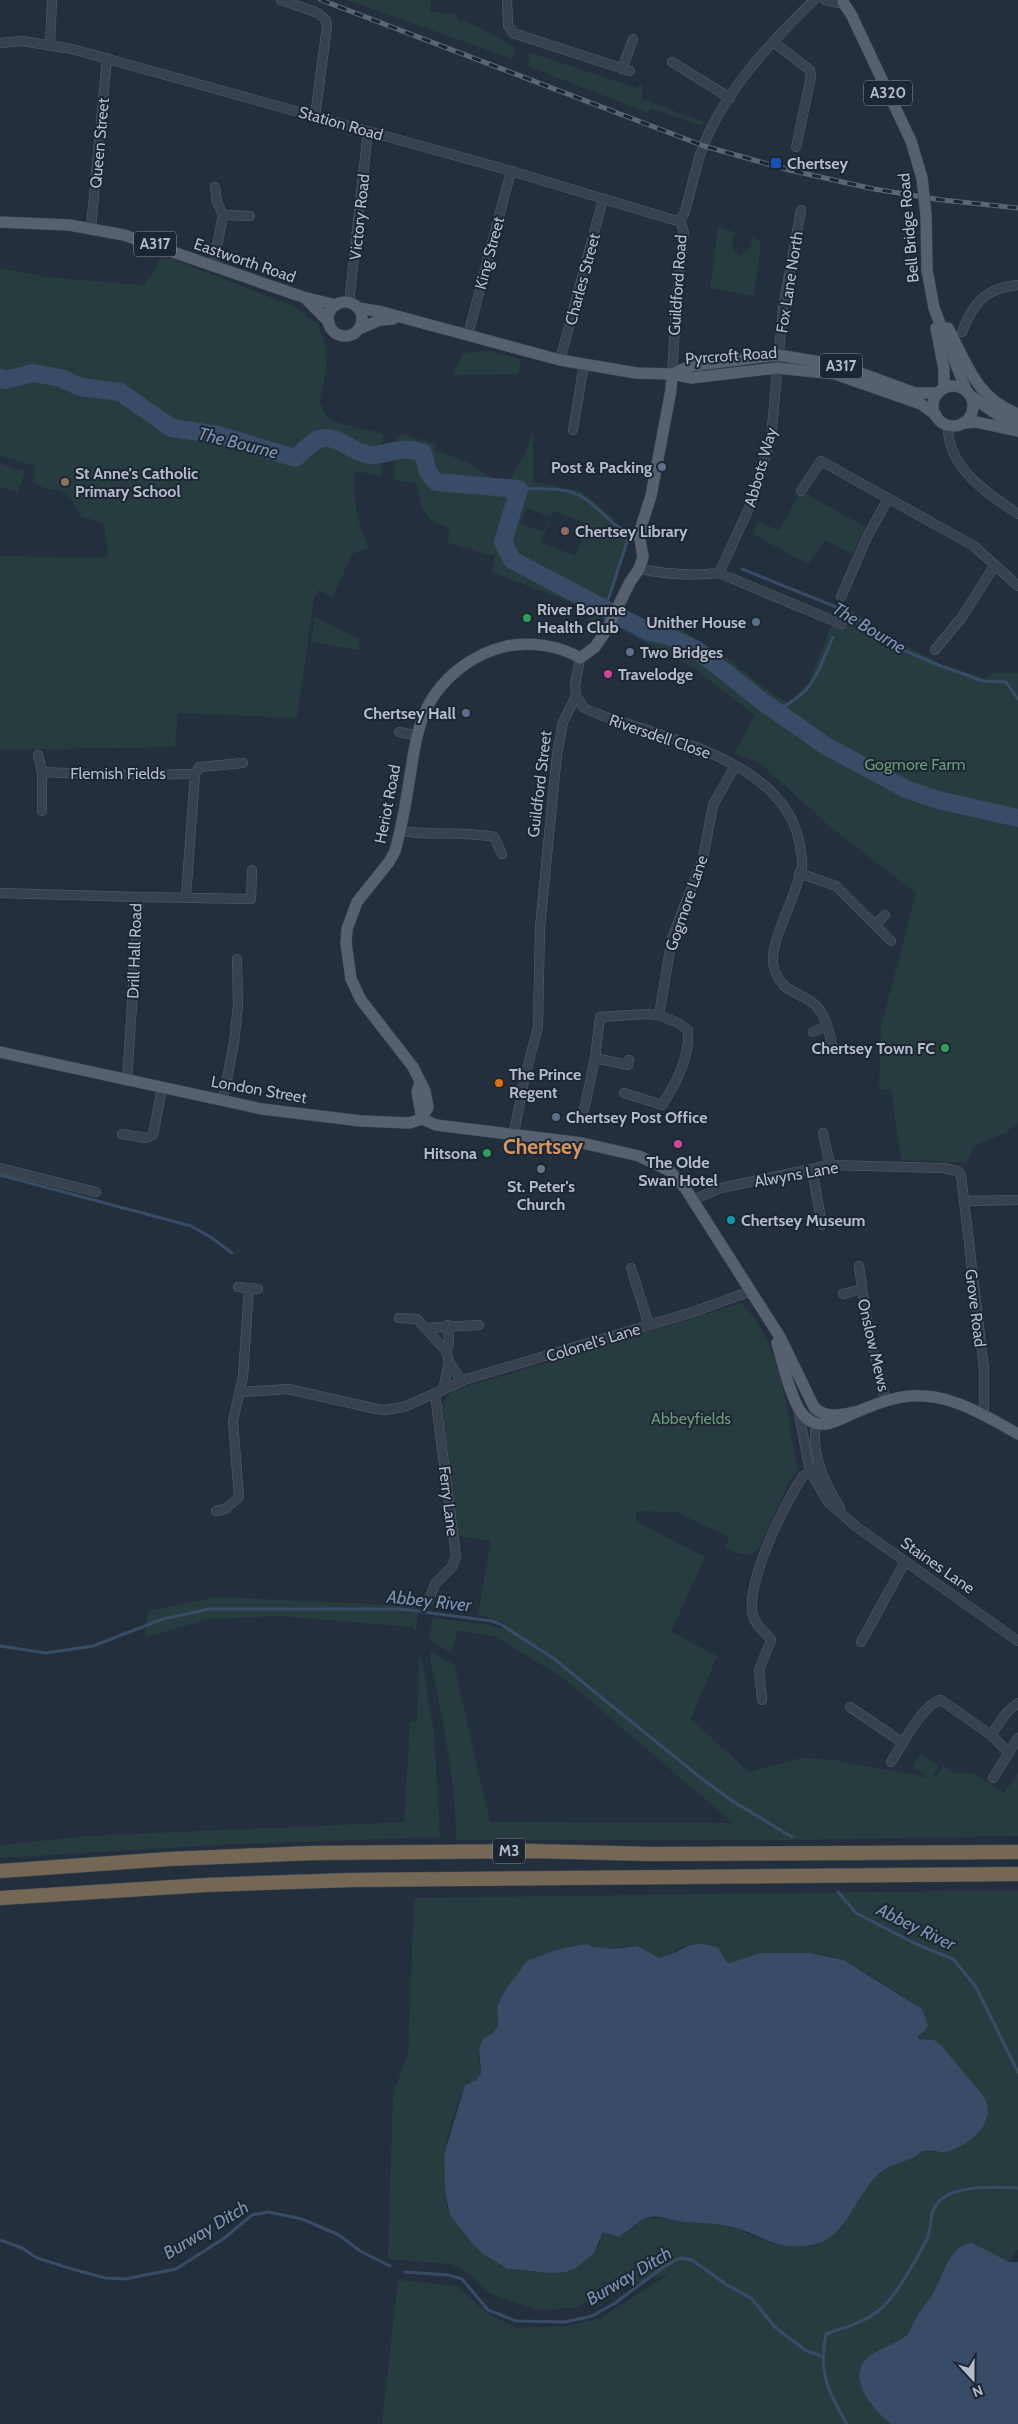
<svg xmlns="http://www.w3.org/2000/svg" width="1018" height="2424" viewBox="0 0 1018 2424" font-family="Cabin,sans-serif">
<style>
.green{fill:#263c3f;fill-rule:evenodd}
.water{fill:#394c67}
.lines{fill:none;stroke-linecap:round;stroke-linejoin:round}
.stream{stroke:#394c67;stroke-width:3}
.river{stroke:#394c67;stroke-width:18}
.minor-casing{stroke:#565f6c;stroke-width:10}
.major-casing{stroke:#414a57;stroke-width:12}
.highway-casing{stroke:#434c59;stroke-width:15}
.minor{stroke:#38414e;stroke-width:9}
.major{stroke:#56606e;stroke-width:11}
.highway{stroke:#746855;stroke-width:14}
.rail-casing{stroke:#5a6575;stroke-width:5}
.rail{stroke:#1d2633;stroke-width:3;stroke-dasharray:9;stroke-linecap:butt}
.major-bridge-casing{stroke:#414a57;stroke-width:12;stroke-linecap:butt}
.major-bridge{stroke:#56606e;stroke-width:11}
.transit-dot{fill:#1a4fb4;stroke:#1d2633;stroke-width:2}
.service-dot{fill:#5c6f8a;stroke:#1d2633;stroke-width:2}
.education-dot{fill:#8d6e63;stroke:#1d2633;stroke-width:2}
.leisure-dot{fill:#2e9e5b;stroke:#1d2633;stroke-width:2}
.hotel-dot{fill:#d1479c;stroke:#1d2633;stroke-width:2}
.food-dot{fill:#e8710a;stroke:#1d2633;stroke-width:2}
.worship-dot{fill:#6b7280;stroke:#1d2633;stroke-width:2}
.culture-dot{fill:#0f9aa8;stroke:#1d2633;stroke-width:2}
.labels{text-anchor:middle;stroke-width:4;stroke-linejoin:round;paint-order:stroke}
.shield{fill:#1d2633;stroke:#878f9c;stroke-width:1}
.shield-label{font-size:15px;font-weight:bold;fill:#b4bcc9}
.street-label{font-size:16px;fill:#b4bcc9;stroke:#1d2633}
.poi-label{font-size:16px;font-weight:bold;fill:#b4bcc9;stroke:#1d2633;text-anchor:start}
.park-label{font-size:16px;fill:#6b9a76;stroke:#1d2633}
.water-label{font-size:18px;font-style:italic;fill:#7c92b1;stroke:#1d2633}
.district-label{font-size:21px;font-weight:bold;fill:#d59563;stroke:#1d2633}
</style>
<rect width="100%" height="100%" fill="#242f3e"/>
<g class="green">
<path d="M347,0h84l-1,12 26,2 2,6 10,2 47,25 -2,12z"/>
<path d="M529,52l108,36 5,-5v16l62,23 -2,4 -51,-18 -3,5 -120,-47z"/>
<path d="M718,227l19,6 -5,5 2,15 7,3 10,-10 1,-9 9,5 -7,54 -44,-8z"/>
<path d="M162,255l131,51 24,17 7,17 3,22 -7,40 6,15 13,6 44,11 -2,42 -26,-5c-1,28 1,51 14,77l-17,6 -19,43 -15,-7 -4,8 -17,120 -119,-5 -3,34 -175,3v-194l106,2 2,-4 -4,-31 -24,-7c-4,-8 -8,-20 -16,-24 -12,-6 -16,2 -31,-11l3,-15 -36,-10v-188l45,9 98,8 9,-10z"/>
<path d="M489,351l31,8 -1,15 -66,1 10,-22z"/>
<path d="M533,430v52l48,9 36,30 -10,-2 22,16 -35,98 -9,3 6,-26 -99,-38 2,-16 -46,-13 1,-15c-25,-7 -29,-20 -32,-44l-23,-5 1,-39 6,-6 35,10 -1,6 30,11 41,25 19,-32zM527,508l23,9 -7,15 -23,-9zM553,511l35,13 -12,32 -35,-13z"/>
<path d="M0,464l25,7 -7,21 -18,-5z"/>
<path d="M801,491l64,36 -13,27 -27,-14 -17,24 -55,-30 5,-13 21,10z"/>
<path d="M627,610l18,11 28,3 35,23 9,3 54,43 17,10 21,-20 21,-54 23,-18 40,28 48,25 45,15 8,-6h24v450l-13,10 -31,13 -8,17 -65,-3 -10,-71 -12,1 2,-63 35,-134 -87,-67 -69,-63 -26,-9 21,-39 -60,-46 -78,-42z"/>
<path d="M315,617l45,22 -1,11 -48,-8z"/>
<path d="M741,1303c35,32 46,98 52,143 1,8 4,17 5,26l-8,8 -31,68c-10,12 -23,4 -34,-1l4,-10 -53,-25 -40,-1 1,11 68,35 -34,75 46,24 -26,63 58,53 52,-14 33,2 95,18 -16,-12 8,-12 18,12 -7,12 5,-3 6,-10 11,8h19l31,20 14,-20v63l-228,4h-334c0,-62 -14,-122 -26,-182l1,-6 23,13 36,157 243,1 -167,-143 -70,-43 -38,-7 -7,23 -22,-13 4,-22 57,7 11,4 4,-6 -27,-9 13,-73 -33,-5 -16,-133 11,-12z"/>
<path d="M217,1597l201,9 -2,26 -3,-5 -135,-11 -68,3 -65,18 3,-26z"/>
<path d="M419,1656l3,4 12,73 6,104 -225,8 -215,13v-13l88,-9 316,-14 6,-100h7z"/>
<path d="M1018,1890v359l-9,13 -16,-7 -43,3 -16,35 -19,26 -6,14 -7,4 -41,48 9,19 22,20h-510l16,-144 59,6 31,28 29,14 48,-2 36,-8 68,-44 -55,14 -40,20 -38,2 -45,-16 -23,-21 -17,-9 -63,-5 5,-166 15,-38 6,-157zM590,1945c13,9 31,0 45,1 7,0 17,10 25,12l8,-2 17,-11 37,7 3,8 5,3 30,-10 66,2 18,5 23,13 55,36 4,21 -8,6 -1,3 17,1 6,4 19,25 -15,83 -21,-1 -37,18 -19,16 -11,19 -26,33 -17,8 -41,-1 -39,-17 -30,-5 -26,-1 -8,-4 -26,2 -17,14 -11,4 -12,-5 -4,14 -33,26 -49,-1 -70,-63c-7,-47 -1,-82 20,-125l9,-3 5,-7 -3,-16 5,-18 11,-7 4,-7 -1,-18 7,-15 23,-31 32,-12z"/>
</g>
<g class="water">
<path d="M587,1944l6,3 21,2 23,-3 23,12c25,-6 28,-21 58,-10l9,14 3,1 30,-10h49l35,7 78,49 6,16 -2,5 -8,6v3l16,1 6,4 45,54c12,26 -17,48 -39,54 -7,1 -15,-3 -23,-1 -4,2 -8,6 -13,8 -7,3 -14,5 -21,8 -33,17 -38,72 -78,78 -39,6 -46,-10 -79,-18 -18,-5 -35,-3 -53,-6 -10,-1 -18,-6 -29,-4 -12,2 -21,15 -32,20l-15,-5 -9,21 -18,15 -10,4 -13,1 -45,-4 -25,-15 -11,-11 -22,-28 -5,-24 -1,-36 21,-70 11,-5 5,-7 -2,-24 4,-10 11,-7 4,-7 -1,-18 7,-15 23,-31 32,-12z"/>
<path d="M972,2243l37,19h9v162h-126c-19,-13 -49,-49 -21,-69 11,-8 27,-12 37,-21 3,-4 4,-10 7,-14 4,-8 10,-15 15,-22 13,-17 17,-53 42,-55z"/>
</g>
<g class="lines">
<g class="stream">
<path d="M519,489c21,0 47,-3 65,9 16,10 28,29 46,35l-25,76"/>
<path d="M742,569l104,42 48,35 44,19 45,16 23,1 12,17"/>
<path d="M776,711c40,-21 40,-36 57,-74"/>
<path d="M0,1175l191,51 21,12 20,15"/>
<path d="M0,1646l46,7 47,-7 70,-27 46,-10h192l91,12 8,3 53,34 149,121 32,23 58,35"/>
<path d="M838,1892l18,21 60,31 37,15 23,28 42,85"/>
<path d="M0,2240l22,8 15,10 32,10 36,10 20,1 51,-10 47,-30 29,-24 17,-3 33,7 37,16 21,16 30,15"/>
<path d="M405,2272l43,3 14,4 26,31 28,11 49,1 27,-6 23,-13 47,-35 18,-10 12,2 35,25 24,13 25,30 29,22 16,6"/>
<path d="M847,2424c-19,-32 -29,-52 -21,-90 17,-6 37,-11 52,-23 16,-11 40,-54 49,-72 7,-16 -1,-31 19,-43 16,-10 54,-9 72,-8"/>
</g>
<path class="river" d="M0,378l5,2 28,-7 28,5 19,9 40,5 52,36 47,7 76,23c7,-5 16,-16 24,-19 18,-5 32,12 47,15 17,5 33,-11 57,-1l5,19 8,10 83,7 -16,53 9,18 137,72 19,4 29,14 66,52 63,44 80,43 32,11 80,18"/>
<defs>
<g id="minor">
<path d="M281,0l37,13 8,7 1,7 -12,89"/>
<path d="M507,0l1,25 5,8 117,38"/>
<path d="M825,0l19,4"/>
<path d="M773,42l37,28 1,7 -15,70"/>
<path d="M0,43l22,-2 50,8 439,122 163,49h6"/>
<path d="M50,44l2,-44"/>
<path d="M672,62l58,36"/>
<path d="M622,69l11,-30"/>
<path d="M215,187l2,15 6,13 27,1"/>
<path d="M680,220l4,-6c6,-19 10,-40 16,-59 21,-61 69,-111 114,-155"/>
<path d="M91,227l16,-169"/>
<path d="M213,267l10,-52"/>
<path d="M349,303l19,-172"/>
<path d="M962,332c11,-29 23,-44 56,-47"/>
<path d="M468,335l43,-164"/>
<path d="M560,360l43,-161"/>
<path d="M672,374l5,-78 7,-63 -4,-13"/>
<path d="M948,425c-1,43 38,67 70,89"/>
<path d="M573,430l11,-66"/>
<path d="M801,491l20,-30 153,85 44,40"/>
<path d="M639,569c26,5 53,7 80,4l122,51"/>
<path d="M719,573l31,-67 21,-67 12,-131 18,-98"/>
<path d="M841,597l26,-60 21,-38"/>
<path d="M935,650l27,-33 33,-52"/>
<path d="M576,696l8,12 14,6c67,24 189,47 202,132 0,5 3,13 2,19 -2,24 -32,75 -29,98 6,35 36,28 48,49 7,11 9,25 12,36"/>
<path d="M399,732l17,3"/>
<path d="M38,755l4,17v39"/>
<path d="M42,772l74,3 79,-1"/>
<path d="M401,831c30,5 62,0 93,6l8,17"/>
<path d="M799,873l37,13 55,55"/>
<path d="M0,893l139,4 -12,184"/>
<path d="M139,897l112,2 1,-29"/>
<path d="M186,897l9,-123 4,-7 44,-4"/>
<path d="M876,924l9,-9"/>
<path d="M813,1032l14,-6"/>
<path d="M595,1058l33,7 1,-5"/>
<path d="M624,1093l38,12c14,-21 28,-49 26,-75l-10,-7 -19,-8 13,-77 31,-80 10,-53 22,-39"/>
<path d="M223,1100l11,-58 4,-36 -1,-47"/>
<path d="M584,1110l11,-52 5,-41 46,-3 13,1"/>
<path d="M514,1133l11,-57 13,-49 2,-100 17,-173 6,-32 13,-26 -1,-11 5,-27"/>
<path d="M823,1133l7,32"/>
<path d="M122,1134l24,4 7,-3 9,-47"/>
<path d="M0,1168l96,24"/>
<path d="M812,1169l10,56"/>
<path d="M693,1200l28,-12 109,-23 113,3 15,3 3,4 23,194v46"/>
<path d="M964,1201l54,-1"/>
<path d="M859,1266l10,68 17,67"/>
<path d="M631,1268l18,57"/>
<path d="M238,1287l20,2"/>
<path d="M843,1294l19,-5"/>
<path d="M399,1318l18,1 29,32 3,11 13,19"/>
<path d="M427,1328l52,-3"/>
<path d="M446,1351l3,-7 -1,-19"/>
<path d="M443,1390l6,-28"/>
<path d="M241,1392l47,-3 89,20 8,1 19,-3 63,-28 226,-67 58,-21"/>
<path d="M814,1407c4,12 0,23 1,35 1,24 13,46 25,66"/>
<path d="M798,1409l12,62 18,31 30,26 160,113"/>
<path d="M216,1511l9,-2 14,-12 -6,-76 10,-45 6,-88"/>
<path d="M429,1600l6,-16 17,-17 4,-11 -21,-162"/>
<path d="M861,1642l44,-80"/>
<path d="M762,1700l-3,-30 12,-30c-5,-8 -13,-12 -17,-21 -11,-30 26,-105 42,-132l7,-11 17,-9"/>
<path d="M850,1707l53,36"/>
<path d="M991,1735l16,-23 11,-9"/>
<path d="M891,1762c10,-15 33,-60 50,-62l50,35 18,18"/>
<path d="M993,1778l25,-40"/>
</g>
<g id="major">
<path d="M843,0l1,4 7,10 60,127 11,37"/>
<path d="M926,215l1,55 7,38 32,82"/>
<path d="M0,222l69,3 55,10 179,62 33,8"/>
<path d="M305,298l24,24"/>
<circle cx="345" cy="319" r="17"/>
<path d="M359,308l23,4 178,48 76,13 36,1 19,4 86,-10 58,6 86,30 15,11"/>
<path d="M936,328l8,41v19"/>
<path d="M948,328c20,37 27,69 70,86"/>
<path d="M359,329l21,-9 13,-1"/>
<path d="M672,374l18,-8 88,-11 60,10 77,28h23"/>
<circle cx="953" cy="406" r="20"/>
<path d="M971,396l31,22 16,3"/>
<path d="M963,423l13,-1 42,9"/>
<path d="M0,1052l262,57 99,12 48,2 13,-4 14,6 146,18 57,13 31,15 15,17 95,149 34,70c12,12 25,8 41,5"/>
<path d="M420,1083l-3,9 5,27"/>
<path d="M422,1119l6,-12 -3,-16 -12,-24 -52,-67 -10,-21 -5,-36 1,-14 10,-27 32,-40 6,-11c7,-24 11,-49 15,-75 7,-44 11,-77 49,-107 14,-11 30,-19 48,-23 24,-4 52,-1 73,12l15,-11 11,-16 24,-49 9,-13 4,-12 -3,-18 1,-12 10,-31 20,-106 1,-16"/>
<path d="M777,1343c6,19 14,60 28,74 16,15 33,3 49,-4 14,-6 29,-12 43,-15 45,-10 84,15 121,36"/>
</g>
<g id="highway">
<path d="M0,1871l169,-12 144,-6 218,-2 120,3 367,-2"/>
<path d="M0,1898l206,-13 145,-5 667,-6"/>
</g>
</defs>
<use href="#minor" class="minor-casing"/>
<use href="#major" class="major-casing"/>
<use href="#highway" class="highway-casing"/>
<use href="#minor" class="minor"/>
<use href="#major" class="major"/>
<use href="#highway" class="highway"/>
<defs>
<path id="rail" d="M321,0l383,146 85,24 85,19 68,11 76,8"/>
</defs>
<use href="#rail" class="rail-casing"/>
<use href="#rail" class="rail"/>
<defs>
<path id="major-bridge" d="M922,178l4,37"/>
</defs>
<use href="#major-bridge" class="major-bridge-casing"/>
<use href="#major-bridge" class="major-bridge"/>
</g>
<rect class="transit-dot" x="770" y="157" width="12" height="12" rx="2.5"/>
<g class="service-dot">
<circle cx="662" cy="467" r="5"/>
<circle cx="756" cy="622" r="5"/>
<circle cx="630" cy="652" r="5"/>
<circle cx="466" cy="713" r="5"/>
<circle cx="556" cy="1117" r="5"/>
</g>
<g class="education-dot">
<circle cx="65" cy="482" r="5"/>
<circle cx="565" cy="531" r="5"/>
</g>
<g class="leisure-dot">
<circle cx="527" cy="618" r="5"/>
<circle cx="945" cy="1048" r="5"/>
<circle cx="487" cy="1153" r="5"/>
</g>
<g class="hotel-dot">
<circle cx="608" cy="674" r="5"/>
<circle cx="678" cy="1144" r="5"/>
</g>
<circle class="food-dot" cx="499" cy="1083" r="5"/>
<circle class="worship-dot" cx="541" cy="1169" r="5"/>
<circle class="culture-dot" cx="731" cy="1220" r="5"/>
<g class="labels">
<g class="shield">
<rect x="864" y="80.5" width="48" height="25" rx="4"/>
<rect x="134" y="231.5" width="42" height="25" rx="4"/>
<rect x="820" y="353.5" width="42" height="25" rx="4"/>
<rect x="493" y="1838.5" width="32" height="25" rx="4"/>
</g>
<g class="shield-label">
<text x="888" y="98">A320</text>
<text x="155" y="249">A317</text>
<text x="841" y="371">A317</text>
<text x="509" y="1856">M3</text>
</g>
<g class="street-label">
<text transform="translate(341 123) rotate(16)" y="6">Station Road</text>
<text transform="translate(99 143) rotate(-85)" y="6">Queen Street</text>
<text transform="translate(359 217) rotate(-84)" y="6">Victory Road</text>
<text transform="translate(908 228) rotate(-95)" y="6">Bell Bridge Road</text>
<text transform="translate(489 253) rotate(-75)" y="6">King Street</text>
<text transform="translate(245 260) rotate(19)" y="6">Eastworth Road</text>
<text transform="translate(582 279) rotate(-75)" y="6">Charles Street</text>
<text transform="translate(789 282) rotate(-81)" y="6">Fox Lane North</text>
<text transform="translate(677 285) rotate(-86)" y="6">Guildford Road</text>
<text transform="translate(731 355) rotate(-4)" y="6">Pyrcroft Road</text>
<text transform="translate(760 467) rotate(-74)" y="6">Abbots Way</text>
<text transform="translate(660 736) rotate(19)" y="6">Riversdell Close</text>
<text x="118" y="779">Flemish Fields</text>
<text transform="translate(539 784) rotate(-83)" y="6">Guildford Street</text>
<text transform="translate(387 804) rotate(-79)" y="6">Heriot Road</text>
<text transform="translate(686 903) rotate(-71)" y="6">Gogmore Lane</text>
<text transform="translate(134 951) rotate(-88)" y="6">Drill Hall Road</text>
<text transform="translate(259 1089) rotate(10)" y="6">London Street</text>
<text transform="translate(796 1174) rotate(-10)" y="6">Alwyns Lane</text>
<text transform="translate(976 1308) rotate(83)" y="6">Grove Road</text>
<text transform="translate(593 1342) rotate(-17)" y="6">Colonel's Lane</text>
<text transform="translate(874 1345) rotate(77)" y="6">Onslow Mews</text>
<text transform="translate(449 1501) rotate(83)" y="6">Ferry Lane</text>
<text transform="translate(938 1565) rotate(35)" y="6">Staines Lane</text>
</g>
<g class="poi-label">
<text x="787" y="169">Chertsey</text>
<text x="652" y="473" text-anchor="end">Post &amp; Packing</text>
<text x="75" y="479">St Anne's Catholic<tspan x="75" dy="18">Primary School</tspan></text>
<text x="575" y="537">Chertsey Library</text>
<text x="537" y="615">River Bourne<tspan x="537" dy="18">Health Club</tspan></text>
<text x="746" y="628" text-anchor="end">Unither House</text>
<text x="640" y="658">Two Bridges</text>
<text x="618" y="680">Travelodge</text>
<text x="456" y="719" text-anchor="end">Chertsey Hall</text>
<text x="935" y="1054" text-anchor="end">Chertsey Town FC</text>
<text x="509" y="1080">The Prince<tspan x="509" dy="18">Regent</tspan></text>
<text x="566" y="1123">Chertsey Post Office</text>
<text x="477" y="1159" text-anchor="end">Hitsona</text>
<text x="678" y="1168" text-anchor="middle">The Olde<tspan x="678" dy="18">Swan Hotel</tspan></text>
<text x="541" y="1192" text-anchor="middle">St. Peter's<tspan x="541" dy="18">Church</tspan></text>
<text x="741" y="1226">Chertsey Museum</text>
</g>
<g class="park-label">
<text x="915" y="770">Gogmore Farm</text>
<text x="691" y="1424">Abbeyfields</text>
</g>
<g class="water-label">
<text transform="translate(238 443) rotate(14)" y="6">The Bourne</text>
<text transform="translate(869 628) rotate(31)" y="6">The Bourne</text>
<text transform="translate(429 1601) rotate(6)" y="6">Abbey River</text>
<text transform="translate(916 1927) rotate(26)" y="6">Abbey River</text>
<text transform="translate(206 2230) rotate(-31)" y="6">Burway Ditch</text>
<text transform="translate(629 2276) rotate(-31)" y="6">Burway Ditch</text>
</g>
<g class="district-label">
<text x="543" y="1154">Chertsey</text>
</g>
</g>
<g transform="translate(973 2379) rotate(159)" stroke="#1d2633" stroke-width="4" paint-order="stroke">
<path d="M0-4L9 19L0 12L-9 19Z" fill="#b4bcc9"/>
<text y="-8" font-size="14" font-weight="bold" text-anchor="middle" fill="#b4bcc9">N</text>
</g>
</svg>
